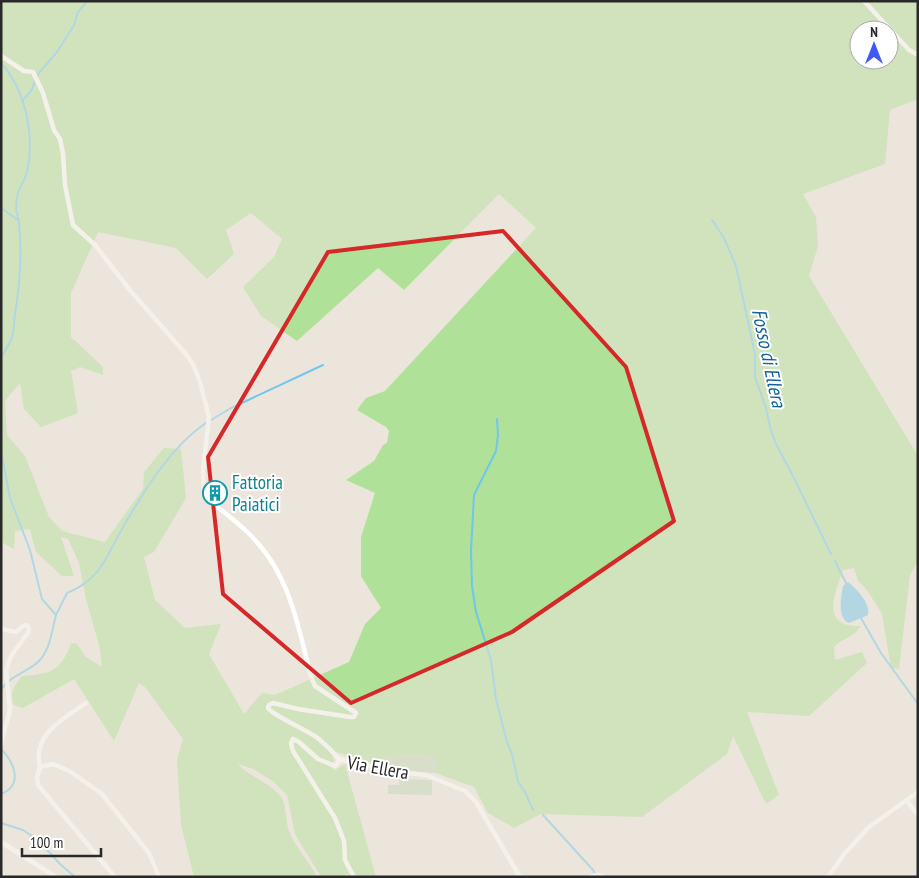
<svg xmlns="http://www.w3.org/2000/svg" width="919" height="878" viewBox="0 0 919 878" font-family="'PT Sans Narrow',sans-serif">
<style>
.green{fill:#afe199;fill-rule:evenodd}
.cemetery{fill:#c2d5b3}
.water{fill:#70c6ec}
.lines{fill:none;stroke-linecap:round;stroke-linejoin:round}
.stream{stroke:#70c6ec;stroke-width:2}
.minor{stroke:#fff;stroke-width:4.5}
.tertiary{stroke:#fff;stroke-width:5}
.marked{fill:none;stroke:#d62828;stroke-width:4;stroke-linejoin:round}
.labels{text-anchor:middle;stroke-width:4;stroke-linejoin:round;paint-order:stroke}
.culture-label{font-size:19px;fill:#0d838f;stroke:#fff;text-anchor:start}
.street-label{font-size:19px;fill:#292929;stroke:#fff}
.water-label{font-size:20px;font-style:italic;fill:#106397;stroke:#fff}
</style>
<rect width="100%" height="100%" fill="#ebe5db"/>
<path class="green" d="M1,1h917v98l-28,11 -5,54 -82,30 13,23 2,29 -9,30 109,180v105l-8,14 -11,94 -8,-1 -9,-54 -15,-24 -9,-9 -4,-13 -11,2c-9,25 -23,57 18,56 -10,14 -16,10 -27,21l1,13 27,-8 5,11 -58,53 -62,-4 32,83 -13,9 -33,-68 -6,18 -85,63 -101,-3 -27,14 -26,-15 -14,-26 -38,-14v-17l-49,-1 -1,12 -50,-15 -4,2 2,6 -3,7 4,3 10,-6 31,113h-26l-2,-3 -14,3h-13l-26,-43 -8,-39 -13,-13 -21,-13 -15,-5c11,13 32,18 43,33 6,8 4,24 8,34 6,17 20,29 28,46h-123l-13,-52 -4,-65 6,-21 -38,-52 -6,-4 -25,58 -40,-62 -51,29 -9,-3c-5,-12 0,-19 8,-29 28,-2 38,-4 49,-32l5,-1 10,14 16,10 -2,-18 -14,-50 -7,-36 -11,-24 -7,-2 13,39h-12l-26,-24 -6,-23 -15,2 -1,18 -11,-6 -2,-11zM859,30h30v30h-30zM499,194l37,34 -151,163 -19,7 -9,12 29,17 3,4 -2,12 -4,2 -9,16 -28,19 29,13 -14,44v39l20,32 -16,16 -16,38 -74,33 -13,-2 -18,21 -35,-60 12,-30 -36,4 -30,-28 -11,-43 10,-5 32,-54 -5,-49 -17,-1 -20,24 -1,17 -38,53 -43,-11 -13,-14 -24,-61 -18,-21 -2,-34 15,-18 4,26 17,18 37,-14 -7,-42 9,-4 23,8v-8l-32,-30v-44l27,-61 78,16 31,31 27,-25 -8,-24 25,-17 31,26 -8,18 -31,30 18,29 36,25 81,-73 26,22z"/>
<g class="cemetery">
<path d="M387,755l50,1 -1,17 -40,-2 -10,-4z"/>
<path d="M399,779l33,1v15l-44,-1v-9h11z"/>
</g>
<path class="water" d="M848,582c9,7 23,22 20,33l-19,8c-12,-5 -8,-26 -6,-37z"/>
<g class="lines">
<g class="stream">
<path d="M1,63c25,28 34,73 26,109 -4,14 -11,17 -11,36 0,5 3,9 3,15 3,31 1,61 -4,91 -1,8 -1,16 -3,23 -2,7 -7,14 -11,20"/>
<path d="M23,100l8,-9 7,-17 19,-22 17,-27 4,-13 9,-11"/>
<path d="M1,208l17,12"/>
<path d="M712,220l12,18 12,28 19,88v23l11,31 5,23 5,13 17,32 38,78"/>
<path d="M497,419l1,16 -2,16 -22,44 -3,56 1,35 4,26 15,48 5,39 11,43 5,12 6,28 7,10 8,18"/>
<path d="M211,420l20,-12 92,-43"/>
<path d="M1,451l9,47 20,52 12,49 14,16c-4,15 -6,36 -18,47 -9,9 -29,14 -37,28"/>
<path d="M835,561l11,22"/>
<path d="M56,615l11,-22c36,-14 40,-40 59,-71 22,-37 45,-75 81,-100"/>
<path d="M861,618l20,35 37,51"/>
<path d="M1,749c13,13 23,36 0,45"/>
<path d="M543,815l50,55 3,5"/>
<path d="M1,823l22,7 15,10 22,24 15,13"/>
</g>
<g class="minor">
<path d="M864,1l45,49 9,5"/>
<path d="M1,56l23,15 9,1 10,21 11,37 6,9 3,15 2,31 8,40 22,20 34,44 56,64 8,11 7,18 9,35 -6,53 1,25"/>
<path d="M209,500c15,13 33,25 46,40 35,37 44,89 56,137l4,9 41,27 -2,4h-4l-52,-8 -25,-6 -4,2 -1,3c5,8 40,22 51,31 7,6 14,13 20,20"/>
<path d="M1,629l15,3 7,-6 4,-1 2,4 -1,4 -15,20 -4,8 -3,10 4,39 -9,33"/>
<path d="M339,759l50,12 37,4 39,16 11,11 44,75"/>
<path d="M339,759l-1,4 -3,3 -17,-7 -19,-17 -6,-3 -2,4 2,8 42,67 9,23 1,19 9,17"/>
<path d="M40,767c-8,-33 23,-48 46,-64"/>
<path d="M907,801l11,14"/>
<path d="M1,875l3,2"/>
<path d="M115,877l-77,-92 -1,-8 3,-10 13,-3 18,8 31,22 47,59 10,24"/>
<path d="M591,877l6,-2 7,2"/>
<path d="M828,877l17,-24 24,-26 49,-35"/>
</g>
<path class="tertiary" d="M1,842l55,35"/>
</g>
<path d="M0 0H919V878H0ZM503,231l123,136 48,154 -162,111 -161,71 -128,-109 -15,-137 120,-205z" fill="#ebe5db" fill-opacity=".55" fill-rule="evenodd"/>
<path class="marked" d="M503,231l123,136 48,154 -162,111 -161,71 -128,-109 -15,-137 120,-205z"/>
<defs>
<symbol id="building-ring" viewBox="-11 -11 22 22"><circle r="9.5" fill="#fff" stroke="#0f9aa8" stroke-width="1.5"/><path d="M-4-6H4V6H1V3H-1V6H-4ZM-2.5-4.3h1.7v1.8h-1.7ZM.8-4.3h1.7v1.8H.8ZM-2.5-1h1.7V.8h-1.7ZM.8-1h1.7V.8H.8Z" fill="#0f9aa8"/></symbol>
</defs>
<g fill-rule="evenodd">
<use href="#building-ring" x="201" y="479" width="28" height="28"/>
</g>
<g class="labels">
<g class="culture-label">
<text x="232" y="489">Fattoria<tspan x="232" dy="22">Paiatici</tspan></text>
</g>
<g class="street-label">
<text transform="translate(378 767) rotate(10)" y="7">Via Ellera</text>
</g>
<g class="water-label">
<text transform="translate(769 358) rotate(78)" y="7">Fosso di Ellera</text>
</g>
</g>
<rect width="919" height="878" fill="none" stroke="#292929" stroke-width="5"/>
<g transform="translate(874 45)"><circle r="24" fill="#ffffff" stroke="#a9a9a9"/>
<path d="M0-4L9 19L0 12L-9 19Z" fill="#3e59f6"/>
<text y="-8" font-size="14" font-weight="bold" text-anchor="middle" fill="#292929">N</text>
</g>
<path d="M22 848v8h79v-8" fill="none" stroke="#292929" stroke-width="2.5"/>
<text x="30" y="848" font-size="15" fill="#292929" stroke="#ffffff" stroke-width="4" paint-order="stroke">100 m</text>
</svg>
